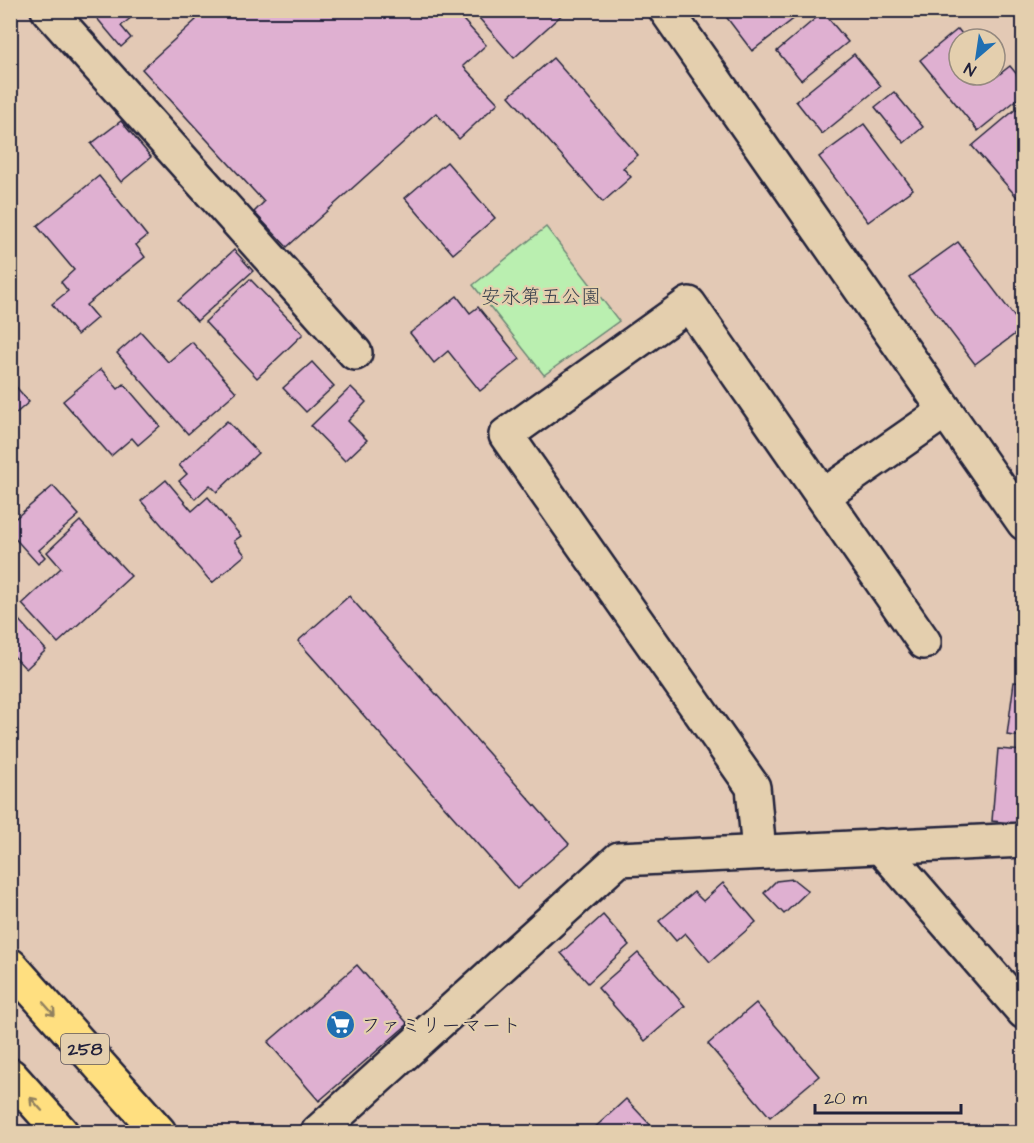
<svg xmlns="http://www.w3.org/2000/svg" width="1034" height="1143" viewBox="0 0 1034 1143" font-family="'Architects Daughter','Klee One',sans-serif">
<style>
.green{fill:#baefb0;stroke:#6e8876;stroke-width:1.5}
.building{fill:#dfb0d1;stroke:#22223b;stroke-width:1.5}
.lines{fill:none;stroke-linecap:round;stroke-linejoin:round}
.minor-casing{stroke:#22223b;stroke-width:38}
.tertiary-casing{stroke:#22223b;stroke-width:38}
.trunk-casing{stroke:#22223b;stroke-width:38}
.minor{stroke:#e4cfae;stroke-width:33}
.tertiary{stroke:#e4cfae;stroke-width:33}
.trunk{stroke:#ffdf80;stroke-width:33}
.oneway{stroke:#90805e}
.labels{text-anchor:middle;stroke-width:4.5;stroke-linejoin:round;paint-order:stroke}
.shield{fill:#e4cfae;stroke:#5c565e;stroke-width:1.5}
.shield-label{font-size:18px;font-weight:bold;fill:#22223b}
.park-label{font-size:20px;fill:#39414d;stroke:#e4cfae}
.poi-label{font-size:20px;fill:#22223b;stroke:#e4cfae;text-anchor:start}
</style>
<rect width="100%" height="100%" fill="#e3c9b5"/>
<filter id="ink" filterUnits="userSpaceOnUse"><feTurbulence type="fractalNoise" baseFrequency=".0167" numOctaves="2"/><feDisplacementMap in="SourceGraphic" scale="12" xChannelSelector="R" yChannelSelector="G"/><feConvolveMatrix kernelMatrix="1 2 1 2 8 2 1 2 1" color-interpolation-filters="sRGB"/></filter>
<g filter="url(#ink)">
<path class="green" d="M546,227l73,94 -75,54 -71,-90z"/>
<g class="building">
<path d="M90,10h50l-19,16 10,12 -10,9z"/>
<path d="M188,10h266l32,35 -23,21 35,37 -39,36 -23,-26 -149,134 -33,-35 10,-10 -122,-133 54,-49z"/>
<path d="M472,10h95l-53,48z"/>
<path d="M721,10h84l-53,41z"/>
<path d="M823,12l25,30 -47,38 -24,-29z"/>
<path d="M958,29l8,10h-7v36l36,-1 2,2 13,-10 14,17v11l-46,37 -58,-71z"/>
<path d="M854,54l27,32 -59,48 -26,-33z"/>
<path d="M553,58l85,97 -15,13 8,9 -28,25 -94,-106z"/>
<path d="M894,92l29,35 -19,16 -29,-36z"/>
<path d="M1016,109l8,8v88l-52,-59z"/>
<path d="M121,121l30,36 -30,25 -30,-38z"/>
<path d="M864,124l49,65 -45,33 -49,-65z"/>
<path d="M447,162l48,56 -42,36 -48,-56z"/>
<path d="M99,176l48,60 -11,9 9,12 -59,48 11,13 -20,17 -25,-31 16,-13 -7,-9 13,-12 -37,-44z"/>
<path d="M958,242l65,86 -48,36 -66,-87z"/>
<path d="M234,250l19,21 -56,50 -19,-20z"/>
<path d="M250,279l53,55 -46,44 -52,-56z"/>
<path d="M457,296l13,17 8,-6 42,52 -40,32 -32,-40 -14,12 -24,-30z"/>
<path d="M141,332l27,30 24,-20 44,50 -48,42 -71,-81z"/>
<path d="M312,362l22,24 -28,26 -23,-24z"/>
<path d="M101,369l17,20 6,-5 36,42 -22,19 -6,-7 -21,18 -48,-55z"/>
<path d="M12,382l17,20 -15,13 -4,-5z"/>
<path d="M351,387l15,15 -18,19 19,19 -22,21 -34,-35z"/>
<path d="M227,421l31,32 -41,39 -7,-7 -15,14 -16,-18 8,-7 -8,-9z"/>
<path d="M166,480l26,31 16,-14 33,39 -7,5 11,14 -33,28 -71,-82z"/>
<path d="M53,486l26,29 -40,35 6,7 -7,7 -28,-31v-10z"/>
<path d="M80,521l51,55 -73,67 -36,-39 39,-36 -14,-16z"/>
<path d="M349,596l220,248 -52,45 -219,-248z"/>
<path d="M17,618l29,32 -20,19 -16,-17v-28z"/>
<path d="M1014,682l10,1v54l-17,-2z"/>
<path d="M998,749l26,2v73l-32,-3z"/>
<path d="M793,879l15,12 -24,23 -20,-21 12,-12z"/>
<path d="M723,883l33,39 -46,40 -25,-29 -9,8 -17,-20 35,-29 9,9z"/>
<path d="M603,915l26,30 -41,38 -27,-30z"/>
<path d="M638,953l47,53 -40,35 -47,-53z"/>
<path d="M357,965l51,59 -89,77 -51,-59z"/>
<path d="M756,1003l63,73 -49,41 -62,-73z"/>
<path d="M626,1099l31,33h-67z"/>
</g>
<g class="lines">
<defs>
<g id="minor">
<path d="M48,10l307,343"/>
<path d="M823,496l122,-85"/>
<path d="M880,846l144,166"/>
<path d="M759,852l-6,-65 -247,-352 183,-131 235,338"/>
<path d="M318,1132l301,-273 405,-19"/>
</g>
<path id="tertiary" d="M666,10l358,513"/>
<g id="trunk">
<path d="M10,965l149,167"/>
<path d="M10,1075l51,57"/>
</g>
</defs>
<use href="#minor" class="minor-casing"/>
<use href="#tertiary" class="tertiary-casing"/>
<use href="#trunk" class="trunk-casing"/>
<use href="#minor" class="minor"/>
<use href="#tertiary" class="tertiary"/>
<use href="#trunk" class="trunk"/>
</g>
<defs><path id="oneway-shaft" d="M-6 0H5M1.5-3L5.5 0L1.5 3" fill="none" stroke-width="1.6" stroke-linecap="round" stroke-linejoin="round" transform="scale(1.5)"/></defs>
<g class="oneway">
<use href="#oneway-shaft" transform="translate(49 1009) rotate(48)"/>
<use href="#oneway-shaft" transform="translate(36 1104) rotate(-132)"/>
</g>
</g>
<defs>
<symbol id="supermarket-disc" viewBox="-11 -11 22 22"><circle r="9.5" fill="#1f6fb2" stroke="#e4cfae"/><path d="M-6-5.5h2.5l.6 2H6L4.5 2H-2.5L-4.4-4H-6ZM-1.5 3.2a1.3 1.3 0 1 0 .1 0ZM3 3.2a1.3 1.3 0 1 0 .1 0Z" fill="#fff"/></symbol>
</defs>
<g fill-rule="evenodd">
<use href="#supermarket-disc" x="324" y="1008" width="33" height="33"/>
</g>
<g class="labels">
<rect class="shield" x="61" y="1034" width="48" height="30" rx="4.5"/>
<g class="shield-label">
<text x="85" y="1055">258</text>
</g>
<g class="park-label">
<text x="541" y="303">安永第五公園</text>
</g>
<g class="poi-label">
<text x="361" y="1032">ファミリーマート</text>
</g>
</g>
<rect width="1034" height="1143" fill="none" stroke="#e4cfae" stroke-width="36"/>
<rect x="18" y="18" width="998" height="1107" fill="none" stroke="#22223b" stroke-width="2" filter="url(#ink)"/>
<g transform="translate(977 57) rotate(209)"><circle r="28" fill="#e4cfae" stroke="#968a80" stroke-width="1.5"/>
<path d="M0-4.5L10 22L0 15L-10 22Z" fill="#1f6fb2"/>
<text y="-9" font-size="16" font-weight="bold" text-anchor="middle" fill="#22223b">N</text>
</g>
<path d="M815 1104v9h146v-9" fill="none" stroke="#22223b" stroke-width="3"/>
<text x="824" y="1104" font-size="18" fill="#22223b" stroke="#e4cfae" stroke-width="4.5" paint-order="stroke">20 m</text>
</svg>
